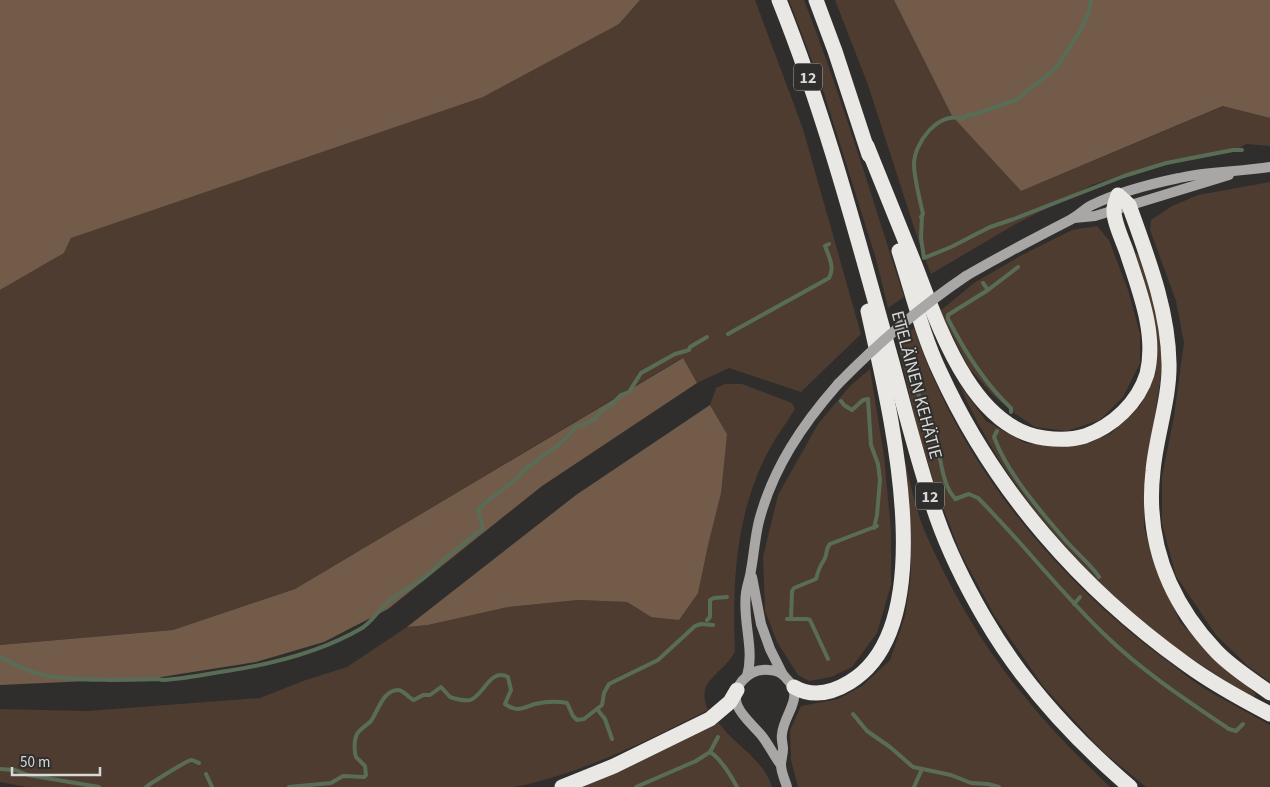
<svg xmlns="http://www.w3.org/2000/svg" width="1270" height="787" viewBox="0 0 1270 787" font-family="'Source Sans 3',sans-serif">
<style>
.green{fill:#4d3c2f}
.forest{fill:#735b49}
.lines{fill:none;stroke-linecap:round;stroke-linejoin:round}
.stream{stroke:#596d56;stroke-width:4}
.secondary{stroke:#a9a7a5;stroke-width:10}
.highway{stroke:#eae8e4;stroke-width:15}
.secondary-bridge{stroke:#a9a7a5;stroke-width:10}
.labels{text-anchor:middle;stroke-width:4;stroke-linejoin:round;paint-order:stroke}
.shield{fill:#2f2e2c;stroke:#a5a5a3;stroke-width:1}
.shield-label{font-size:16px;font-weight:bold;fill:#d8d8d6}
.street-label{font-size:18px;fill:#d8d8d6;stroke:#2f2e2c}
</style>
<rect width="100%" height="100%" fill="#2f2e2c"/>
<g class="green">
<path d="M640,0h115l48,129 58,205 -60,58 -72,-24 -32,15 -15,-25 -387,231 -122,41 -173,15v-355l64,-37 7,-15 548,-214z"/>
<path d="M789,0h15c38,98 68,197 100,297l-16,11 -12,-49 -52,-166z"/>
<path d="M835,0h59l58,116 69,75 203,-85 46,12v28l-24,-2 -10,6 -71,11 -73,24 -78,40 -83,49 -10,-25 -53,-164z"/>
<path d="M1270,182v500l-21,-15 -33,-32 -40,-59 -14,-52v-47l12,-61 10,-73 -8,-42 -26,-71 1,-10 21,-14 26,-11z"/>
<path d="M1097,226l12,14 19,50 12,44v29l-17,34 -23,23 -33,11 -32,-4 -21,-14 -21,-18 -24,-27 -29,-57 34,-28 46,-27 52,-26z"/>
<path d="M1132,250l9,6 22,85 -2,34 -16,108 -1,44 12,42 24,53 36,38 40,34 -3,4c-38,-24 -75,-47 -110,-75 -11,-9 -20,-19 -31,-29 -64,-59 -118,-130 -153,-210l27,37 39,22 44,4 41,-13 30,-28 16,-33v-37z"/>
<path d="M914,328c45,135 142,252 256,335 12,9 24,19 37,27 20,12 42,23 63,35v62h-124l-45,-37 -58,-64 -49,-71 -34,-63 -23,-60 -18,-57 -22,-94z"/>
<path d="M870,369l14,87 7,74v55l-14,48 -25,34 -21,10 -22,4 -11,-6 -21,-33 -12,-31 -2,-54 15,-62 40,-71 32,-38z"/>
<path d="M725,384h17l50,19 3,6c-8,13 -17,25 -25,39 -34,63 -38,132 -35,203 -10,23 -41,28 -27,59 -62,31 -124,63 -193,77h-488l-27,-5v-73l87,2 173,-13 43,-17 44,-14 60,-40 21,-2 80,-18 70,-7 49,2 24,15 47,-24 29,-159 -17,-29 6,-17z"/>
<path d="M903,455c7,25 12,53 22,77 26,59 59,117 101,166 25,32 55,61 84,89h-312l-7,-27 -1,-30 11,-24 37,-7 24,-13 28,-26 15,-44 6,-42v-45z"/>
<path d="M719,723c16,23 44,35 53,64h-191l38,-15z"/>
</g>
<g class="forest">
<path d="M0,0h640l-21,24 -136,73 -412,141 -7,15 -64,37z"/>
<path d="M894,0h376v118l-47,-12 -202,85 -69,-75z"/>
<path d="M683,358l14,25 -155,103 -154,123 -64,33 -68,20 -101,16 -155,7v-40l173,-15 122,-41z"/>
<path d="M710,405l17,29 -6,59 -13,52 -10,48 -19,27 -28,-3 -24,-15 -49,-2 -70,7 -80,18 -21,2 169,-132z"/>
</g>
<g class="lines">
<g class="stream">
<path d="M922,216l-1,22 3,20 27,-11 39,-20 24,-8 110,-43 42,-13 67,-13h9"/>
<path d="M921,217l2,-3c-3,-14 -9,-36 -9,-50 0,-21 25,-54 48,-45l7,-5 4,1 43,-15 40,-32 24,-37 9,-19 2,-12"/>
<path d="M983,283l5,7"/>
<path d="M728,334l101,-56c6,-11 0,-21 -4,-32l4,-2"/>
<path d="M909,357c4,16 8,33 13,49 3,9 9,18 12,28 7,18 7,53 22,65"/>
<path d="M841,401l3,4 8,5 11,-10 5,-1 3,46 7,19 2,16 -3,35 -3,13"/>
<path d="M1011,412v-4c-27,-25 -46,-56 -63,-89v-4l40,-25 30,-23"/>
<path d="M997,431l-3,6c13,36 47,75 72,104 8,9 29,28 33,36"/>
<path d="M955,499l14,-5 9,4c44,44 82,94 127,137 37,36 81,65 124,94l7,2 7,-7"/>
<path d="M1074,604l6,-7"/>
<path d="M787,619h20l3,1 18,39"/>
<path d="M791,619l1,-28 2,-3 22,-9c2,-8 4,-13 8,-19 4,-6 1,-11 6,-16l47,-18"/>
<path d="M707,620l3,-3v-17l4,-2 13,-1"/>
<path d="M0,657c16,9 36,18 54,20 34,4 69,3 104,2l5,1c22,-1 43,-6 64,-9 45,-7 96,-20 135,-43 11,-7 17,-19 27,-27 17,-13 38,-22 52,-39l42,-34 -5,-18 8,-8 33,-25 3,-5c18,-16 41,-26 54,-46l7,-1 12,-6 6,-8 11,-7 9,-9 8,-3 12,-19 34,-19 14,-4 1,-3 17,-10"/>
<path d="M597,709l8,10 7,20"/>
<path d="M853,714l14,17 23,16 23,20 38,8 20,8 17,1 11,3"/>
<path d="M710,752c10,6 22,25 27,35"/>
<path d="M0,769l15,1 13,5 71,12"/>
<path d="M206,774l6,13"/>
<path d="M146,787c5,-4 42,-27 45,-27 3,0 5,2 8,3"/>
<path d="M289,787l42,-4 12,-7 21,1 2,-2 -1,-9 -9,-9c-2,-6 -2,-17 1,-23 3,-5 10,-9 14,-13 7,-10 12,-31 27,-31 6,0 10,8 16,10l9,-5h7l11,-8 9,10c6,2 14,4 20,3 13,-3 20,-33 38,-23l3,13 -6,14c13,9 17,4 30,0 9,-2 22,-3 32,-1l6,13 4,4 7,-1 18,-14 2,-12 5,-9 49,-24 37,-34 6,-2 12,1"/>
<path d="M636,787l60,-26 14,-9 8,-15"/>
<path d="M914,787l8,-18"/>
</g>
<g class="secondary">
<path d="M1074,218l21,-2 134,-41"/>
<path d="M966,276c34,-20 69,-38 104,-56 8,-4 14,-11 22,-15 27,-13 58,-21 87,-27 30,-7 61,-6 91,-11"/>
<path d="M752,577l9,47 9,25 12,24"/>
<path d="M747,676c8,-27 -5,-56 -1,-83 1,-8 4,-15 5,-23 3,-16 4,-33 8,-49 14,-53 43,-96 79,-137"/>
<path d="M781,765c-7,-9 -12,-20 -19,-29 -13,-16 -38,-32 -20,-55 7,-8 17,-12 27,-11 7,0 13,3 17,8 20,19 -2,35 -4,56 -1,5 1,10 1,15 0,5 -2,11 -2,16 0,7 4,15 6,22"/>
</g>
<g class="highway">
<path d="M779,0c47,117 79,240 113,362 14,52 27,105 45,156 12,34 29,68 47,99 38,66 89,121 146,170"/>
<path d="M816,0l19,51 34,104"/>
<path d="M867,146c16,40 32,79 48,119 23,59 56,163 129,173 14,2 28,2 41,-2 28,-10 53,-33 62,-62 10,-40 -8,-84 -20,-121 -4,-12 -14,-32 -13,-44 0,-4 3,-10 4,-14l11,10c18,51 39,103 40,158 1,35 -13,73 -16,108 -8,70 15,129 63,180 15,16 36,29 54,42"/>
<path d="M899,251c13,40 23,83 41,121 54,118 141,217 246,292 26,19 55,35 84,50"/>
<path d="M794,687c19,11 38,6 56,-5 96,-58 37,-283 18,-371"/>
<path d="M562,787l52,-21 96,-47 20,-17 7,-12"/>
</g>
<path class="secondary-bridge" d="M838,384c40,-41 81,-76 128,-108"/>
</g>
<g class="labels">
<g class="shield">
<rect x="794" y="63.5" width="28" height="27" rx="4"/>
<rect x="916" y="482.5" width="28" height="27" rx="4"/>
</g>
<g class="shield-label">
<text x="808" y="83">12</text>
<text x="930" y="502">12</text>
</g>
<g class="street-label">
<text transform="translate(917 385) rotate(75)" y="6">ETELÄINEN KEHÄTIE</text>
</g>
</g>
<path d="M12 767v8h88v-8" fill="none" stroke="#d8d8d6" stroke-width="2.5"/>
<text x="20" y="767" font-size="15" fill="#d8d8d6" stroke="#2f2e2c" stroke-width="4" paint-order="stroke">50 m</text>
</svg>
